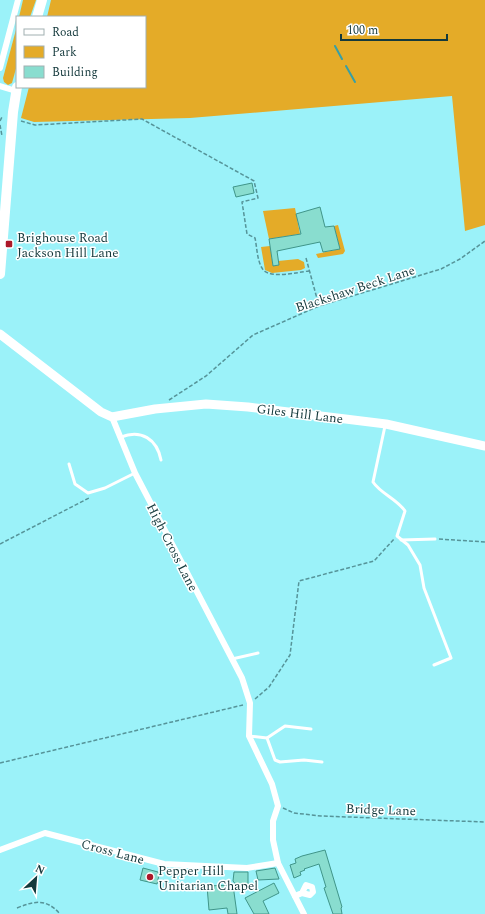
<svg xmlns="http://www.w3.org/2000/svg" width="485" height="914" viewBox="0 0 485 914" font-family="Spectral,serif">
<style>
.green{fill:#e4ab28}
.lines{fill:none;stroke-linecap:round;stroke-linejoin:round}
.stream{stroke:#369fa7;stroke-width:2}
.building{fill:#89ddcf;stroke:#409589}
.path{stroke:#569499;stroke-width:1.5;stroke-dasharray:4 2;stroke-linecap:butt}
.lane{stroke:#fff;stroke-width:3}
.street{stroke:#fff;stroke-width:6}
.secondary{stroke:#fff;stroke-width:9}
.primary{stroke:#fff;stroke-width:10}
.poi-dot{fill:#ac1829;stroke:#fff;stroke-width:1.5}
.labels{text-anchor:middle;stroke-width:3;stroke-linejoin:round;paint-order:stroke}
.poi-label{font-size:13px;fill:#14393c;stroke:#fff;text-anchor:start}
.street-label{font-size:13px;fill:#14393c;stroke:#fff}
</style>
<rect width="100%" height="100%" fill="#9bf2f9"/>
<g class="green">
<path d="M23,0h13l-6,17h-11z"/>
<path d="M51,0h434v225l-20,6 -13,-135 -262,22 -156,4 -13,-4 8,-31h116v-70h-98z"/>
<path d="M17,26v39l-5,18 -4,2 -4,-3 -1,-4z"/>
<path d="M295,208l5,26 -31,5 -6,-28z"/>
<path d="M338,225l7,26 -2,3 -25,4 -2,-4 24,-5 -6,-23z"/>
<path d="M270,246l3,20 6,-1 -1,-4 20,-2 6,3 1,6 -4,2 -29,3 -7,-3 -4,-23z"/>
</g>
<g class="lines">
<g class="stream">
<path d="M335,46l7,13"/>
<path d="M346,66l9,16"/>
</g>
</g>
<g class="building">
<path d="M252,183l2,10 -18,4 -3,-10z"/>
<path d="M320,207l5,20 9,-1 6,23 -17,3 -3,-10 -43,9 2,14 -6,1 -4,-27 32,-5 -5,-20z"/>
<path d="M325,850l17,57 -1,1 1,6h-9l-9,-26 2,-1 -7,-23 -15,5 1,1 -5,2 1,3 -7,3 -4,-13 6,-2 -1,-4 7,-3z"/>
<path d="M143,868l15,4 1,3 -2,9 -17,-4z"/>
<path d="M275,868l4,11 -21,1 -2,-9z"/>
<path d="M234,872h14v14h-11l-4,-5z"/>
<path d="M274,883l5,10 -16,8 6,13h-15l-9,-16z"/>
<path d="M233,885l4,29h-9l-1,-6 -18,2 -2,-24z"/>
</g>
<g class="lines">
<g class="path">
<path d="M0,121l2,-4"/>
<path d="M21,121l14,4 107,-6 112,62 4,17 -16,4 5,32 8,4c2,9 2,22 7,30 6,12 36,4 47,3"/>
<path d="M0,125l2,11"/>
<path d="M306,258l13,48"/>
<path d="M169,400l37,-24 47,-41 66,-29 122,-37 19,-10 25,-18"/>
<path d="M439,539l46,3"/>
<path d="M0,544l89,-46"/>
<path d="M255,699l14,-12 21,-32 9,-74 75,-20 20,-22"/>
<path d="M0,763l243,-58"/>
<path d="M283,808l11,5 27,3 164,6"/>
<path d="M17,908c17,-7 29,-10 43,6"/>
</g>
<g class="lane">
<path d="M385,426l-12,56c8,12 24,17 32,29l-8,25 11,9 12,20 4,23 27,70 -17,7"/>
<path d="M121,437c20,-8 36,2 40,23"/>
<path d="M69,464l6,20 13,9 17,-5 30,-15"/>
<path d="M401,540l34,-1"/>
<path d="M232,659l26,-6"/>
<path d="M249,736l18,2 8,22 5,2 24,-2 18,2"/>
<path d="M267,738l18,-12 26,3"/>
</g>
<g class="street">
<path d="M0,68l18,-68"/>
<path d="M0,86l16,5"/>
<path d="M112,417l23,56 107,205 8,25 -1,33 23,48 6,22 -5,15v19l5,23 26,51"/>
<path d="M0,850l45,-17 119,31 83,4 31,-5"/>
<path d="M295,896l7,-3 4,-8 6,2 1,5 -3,3 -8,-2"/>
</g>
<path class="secondary" d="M0,334l101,78 11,5 43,-8 51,-5 42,3 138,17 99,22"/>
<g class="primary">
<path d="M37,17l5,-17"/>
<path d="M0,274l13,-162 4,-25"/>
</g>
</g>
<g class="poi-dot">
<rect x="5" y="240" width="8" height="8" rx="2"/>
<circle cx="150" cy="877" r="4"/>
</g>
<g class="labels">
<g class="poi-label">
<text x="17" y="242">Brighouse Road<tspan x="17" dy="15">Jackson Hill Lane</tspan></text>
<text x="158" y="875">Pepper Hill<tspan x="158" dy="15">Unitarian Chapel</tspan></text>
</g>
<g class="street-label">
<text transform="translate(355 288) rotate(-18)" y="5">Blackshaw Beck Lane</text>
<text transform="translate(300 413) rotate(7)" y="5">Giles Hill Lane</text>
<text transform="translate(173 547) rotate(63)" y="5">High Cross Lane</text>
<text transform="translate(381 809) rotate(2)" y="5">Bridge Lane</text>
<text transform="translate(113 851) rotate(15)" y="5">Cross Lane</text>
</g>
</g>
<rect x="16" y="16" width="130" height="72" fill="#ffffff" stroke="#a1b0b1"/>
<rect x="24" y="29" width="20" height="6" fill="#ffffff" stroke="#a1b0b1"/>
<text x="52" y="36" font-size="12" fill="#14393c">Road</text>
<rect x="24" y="46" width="20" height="12" fill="#e4ab28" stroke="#a1b0b1"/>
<text x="52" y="56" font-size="12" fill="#14393c">Park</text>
<rect x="24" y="66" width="20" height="12" fill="#89ddcf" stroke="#a1b0b1"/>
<text x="52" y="76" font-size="12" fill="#14393c">Building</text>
<g transform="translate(36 878) rotate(26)" stroke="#ffffff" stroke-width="3" paint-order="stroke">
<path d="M0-3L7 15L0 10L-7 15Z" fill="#14393c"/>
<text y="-6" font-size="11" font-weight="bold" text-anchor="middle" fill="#14393c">N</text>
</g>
<path d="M341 34v6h106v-6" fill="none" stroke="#14393c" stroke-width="2"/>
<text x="347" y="34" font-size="12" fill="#14393c" stroke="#ffffff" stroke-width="3" paint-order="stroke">100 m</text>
</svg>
